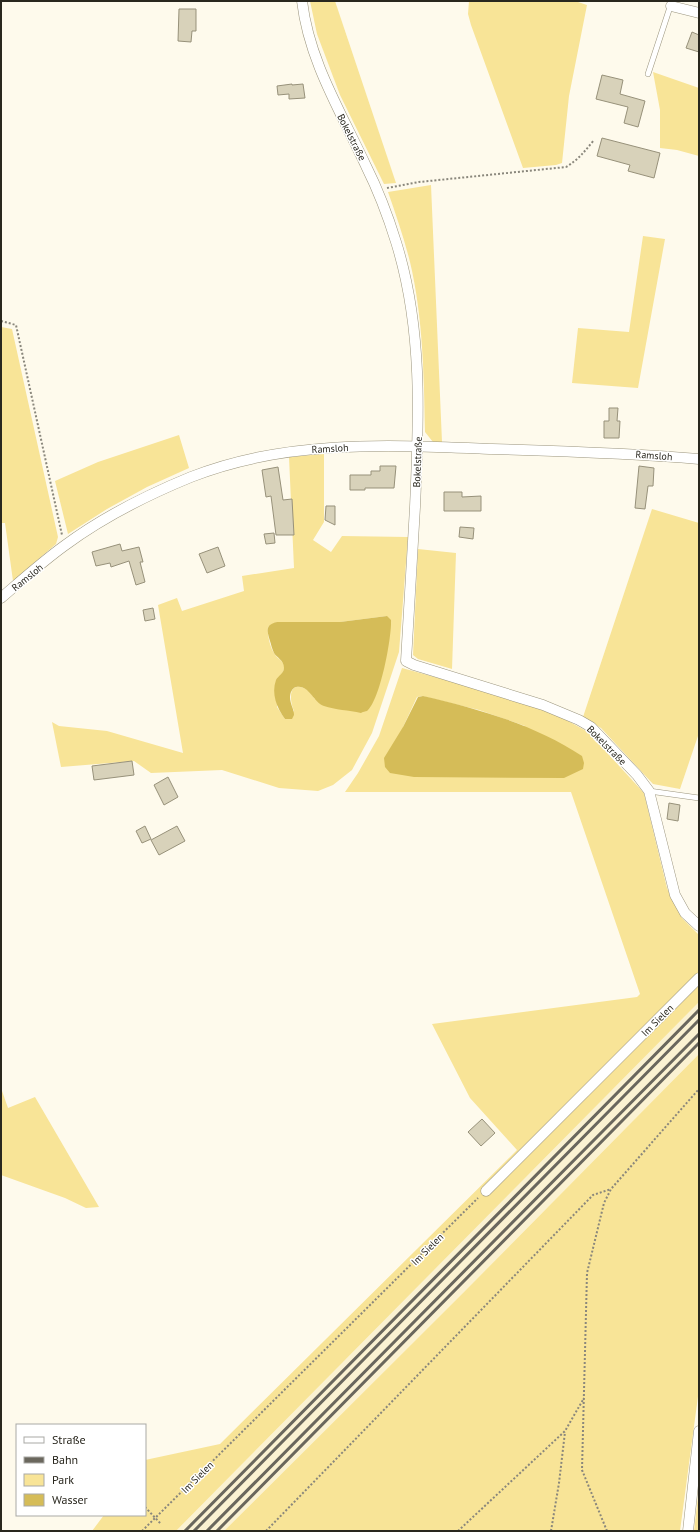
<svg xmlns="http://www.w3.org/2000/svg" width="700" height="1532" viewBox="0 0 700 1532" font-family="'PT Sans',sans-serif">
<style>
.built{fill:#fbf2d2}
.green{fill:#f8e497;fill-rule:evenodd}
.water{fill:#d5bc58}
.building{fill:#d8d2ba;stroke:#97917a}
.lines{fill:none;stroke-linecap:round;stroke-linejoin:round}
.lane-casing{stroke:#9b957e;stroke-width:6}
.street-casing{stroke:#9b957e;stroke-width:11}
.path{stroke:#8a877c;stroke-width:2;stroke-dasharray:2 2;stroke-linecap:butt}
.lane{stroke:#fff;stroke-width:5}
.street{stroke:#fff;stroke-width:10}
.rail{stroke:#6a675d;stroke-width:3}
.labels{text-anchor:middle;stroke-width:3;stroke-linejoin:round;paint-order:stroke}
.street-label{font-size:10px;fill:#29271e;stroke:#fff}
</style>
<rect width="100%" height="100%" fill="#fefaec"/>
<path class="built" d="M699,1002v52l-235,238 -240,239h-48z"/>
<g class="green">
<path d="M310,1h25l61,182 -12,1 -44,-89 -23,-61z"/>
<path d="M469,1h106l12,4 -18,91 -7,67 -6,2 -33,3 -52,-143 -3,-11z"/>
<path d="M653,72l46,16v68l-22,-6 -17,-2v-38z"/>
<path d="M431,185l11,257h-9l-8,-10c-1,-57 -2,-115 -15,-170 -6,-24 -14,-47 -22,-70z"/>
<path d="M643,236l22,3 -27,149 -66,-5 6,-55 51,4z"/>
<path d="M1,327l11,2 46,208 -2,7 -43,37 -8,-58h-4z"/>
<path d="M179,435l10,33 -42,19 -40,22 -39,25 -13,-53 43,-19z"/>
<path d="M324,454v68l-11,18 18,12 11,-16 66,1 -9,115 -27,81 -20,37 -19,15 -15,6 -39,-3 -57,-18 -71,3 -17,-12 -73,6 -9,-45 7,4 48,5 76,22 -25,-148 19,-7 5,13 62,-20 -2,-15 52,-8 -5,-111zM387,616l-72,83c-3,-4 -6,-9 -11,-11 -17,-7 -14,15 -10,23l-9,8 -8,-12 4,-32c9,-13 -2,-13 -7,-22 -4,-6 -7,-19 -6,-26l9,-5h63z"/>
<path d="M652,509l47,14v210l-19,56 -27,-5 -52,-56 -18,-11z"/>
<path d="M418,549l38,4 -4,116 -34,-10 -5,-4z"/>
<path d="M402,668l109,30 50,19 27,15 56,61 23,95 15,30 17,17v67l-523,529h-84l12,-16h41v-55l75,-16 297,-294 -47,-52 -38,-74 205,-27 3,-3 -69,-202h-226l13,-19 21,-37zM422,696l57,14 46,16 -122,1 14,-30z"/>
<path d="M699,1054v335l-19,142h-456l240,-239z"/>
<path d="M1,1088l7,20 27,-11 64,110 -13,1 -21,-10 -64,-23z"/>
<path d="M699,1488v43h-5z"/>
</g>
<g class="water">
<path d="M387,616l4,4c1,17 -11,81 -24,91 -1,0 -5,1 -6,2 -12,-3 -26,-3 -37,-7 -11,-4 -15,-22 -28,-19 -4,1 -6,6 -6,10 0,7 4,12 4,18l-2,4h-7c-8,-11 -14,-25 -9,-39 2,-4 8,-7 8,-12 0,-8 -7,-10 -10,-15 -2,-4 -3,-9 -4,-12 -3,-11 -5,-16 7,-19h63z"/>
<path d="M423,696c55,13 111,28 159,60l2,7 -1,6 -19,9 -150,-1 -24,-4 -5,-6 -1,-9 19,-31 15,-30z"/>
</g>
<g class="building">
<path d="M179,9h17v22h-4l-1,11 -13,-1z"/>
<path d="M692,32l7,3v17l-13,-4z"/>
<path d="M602,75l21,5 -3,14 25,7 -7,26 -14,-4 4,-16 -32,-8z"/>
<path d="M292,84v1l11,-1 2,14 -16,1v-5l-11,1 -1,-9z"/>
<path d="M602,138l58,15 -6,25 -26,-7 2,-6 -33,-9z"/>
<path d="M609,408h9l-1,13h3l-1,17h-15v-17h5z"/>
<path d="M380,466h16l-2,22h-29v2h-15v-15h21v-4h9z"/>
<path d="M639,466l15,2 -1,18h-5l-3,23 -10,-1z"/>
<path d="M278,467l5,33 9,-1 2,36h-18l-5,-39 -5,1 -4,-27z"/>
<path d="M444,492h18v5l19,-1v15h-37z"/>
<path d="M326,506h9v19l-10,-5z"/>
<path d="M460,527l14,1 -1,11 -14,-2z"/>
<path d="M274,533l1,10 -9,1 -2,-10z"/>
<path d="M120,544l2,7 17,-4 4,15h-3l5,20 -9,3 -7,-24 -18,6 -1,-4 -14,3 -4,-14z"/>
<path d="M218,547l7,19 -18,7 -8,-19z"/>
<path d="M153,608l2,11 -10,2 -2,-11z"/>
<path d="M132,761l2,14 -40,5 -2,-14z"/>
<path d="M168,777l10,20 -14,8 -10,-20z"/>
<path d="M669,803l11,2 -2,16 -11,-2z"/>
<path d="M145,826l6,13 -9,4 -6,-12z"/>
<path d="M177,826l8,15 -26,14 -8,-15z"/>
<path d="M482,1119l13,14 -14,13 -13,-14z"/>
</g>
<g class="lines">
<defs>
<g id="lane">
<path d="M648,74l24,-73"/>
<path d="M649,791l50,7"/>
</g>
<g id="street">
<path d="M302,1c7,60 39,111 64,165 12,24 22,50 30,76 27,86 23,176 19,265 -3,51 -6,102 -9,154l8,4 129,40 36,15 12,7 46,48 12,16 26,104 10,18 14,13"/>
<path d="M671,6l28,7"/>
<path d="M1,598c21,-18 41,-36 63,-52 39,-29 83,-51 127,-69 96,-38 200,-32 301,-28 69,2 138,4 207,10"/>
<path d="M486,1191l213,-213"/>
<path d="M688,1531l11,-100"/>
</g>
</defs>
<use href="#lane" class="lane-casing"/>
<use href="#street" class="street-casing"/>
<g class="path">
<path d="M387,188l32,-6 147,-15c12,-7 19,-16 28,-27"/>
<path d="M1,321l15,4 46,210"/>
<path d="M145,1507l16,17"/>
<path d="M142,1531l336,-333"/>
<path d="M266,1531l327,-336 18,-6"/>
<path d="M458,1531l107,-100 19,-33"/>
<path d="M551,1531l8,-48 6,-51"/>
<path d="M607,1531l-25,-61 5,-197 17,-70 7,-14 88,-100"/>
</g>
<use href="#lane" class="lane"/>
<use href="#street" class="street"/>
<g class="rail">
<path d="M185,1531l514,-521"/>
<path d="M194,1531l505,-511"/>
<path d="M207,1531l492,-497"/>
<path d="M217,1531l482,-488"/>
</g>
</g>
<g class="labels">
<g class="street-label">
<text transform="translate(352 137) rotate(63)" y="4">Bokelstraße</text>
<text transform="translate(330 448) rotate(-3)" y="4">Ramsloh</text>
<text transform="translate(654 455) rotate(4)" y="4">Ramsloh</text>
<text transform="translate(417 462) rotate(-88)" y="4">Bokelstraße</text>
<text transform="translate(27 577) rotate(-39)" y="4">Ramsloh</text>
<text transform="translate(607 745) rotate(45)" y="4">Bokelstraße</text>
<text transform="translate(657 1020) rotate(-45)" y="4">Im Sielen</text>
<text transform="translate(427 1249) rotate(-45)" y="4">Im Sielen</text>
<text transform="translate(197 1477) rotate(-45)" y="4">Im Sielen</text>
</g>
</g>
<rect width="700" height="1532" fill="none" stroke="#29271e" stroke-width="4"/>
<rect x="16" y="1424" width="130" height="92" fill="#ffffff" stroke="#a9a9a5"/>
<rect x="24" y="1437" width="20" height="6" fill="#ffffff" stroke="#a9a9a5"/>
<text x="52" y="1444" font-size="12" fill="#29271e">Straße</text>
<rect x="24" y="1457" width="20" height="6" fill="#6a675d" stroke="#a9a9a5"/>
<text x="52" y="1464" font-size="12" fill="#29271e">Bahn</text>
<rect x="24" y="1474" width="20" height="12" fill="#f8e497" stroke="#a9a9a5"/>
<text x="52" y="1484" font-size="12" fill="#29271e">Park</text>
<rect x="24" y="1494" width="20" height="12" fill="#d5bc58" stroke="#a9a9a5"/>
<text x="52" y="1504" font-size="12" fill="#29271e">Wasser</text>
</svg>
